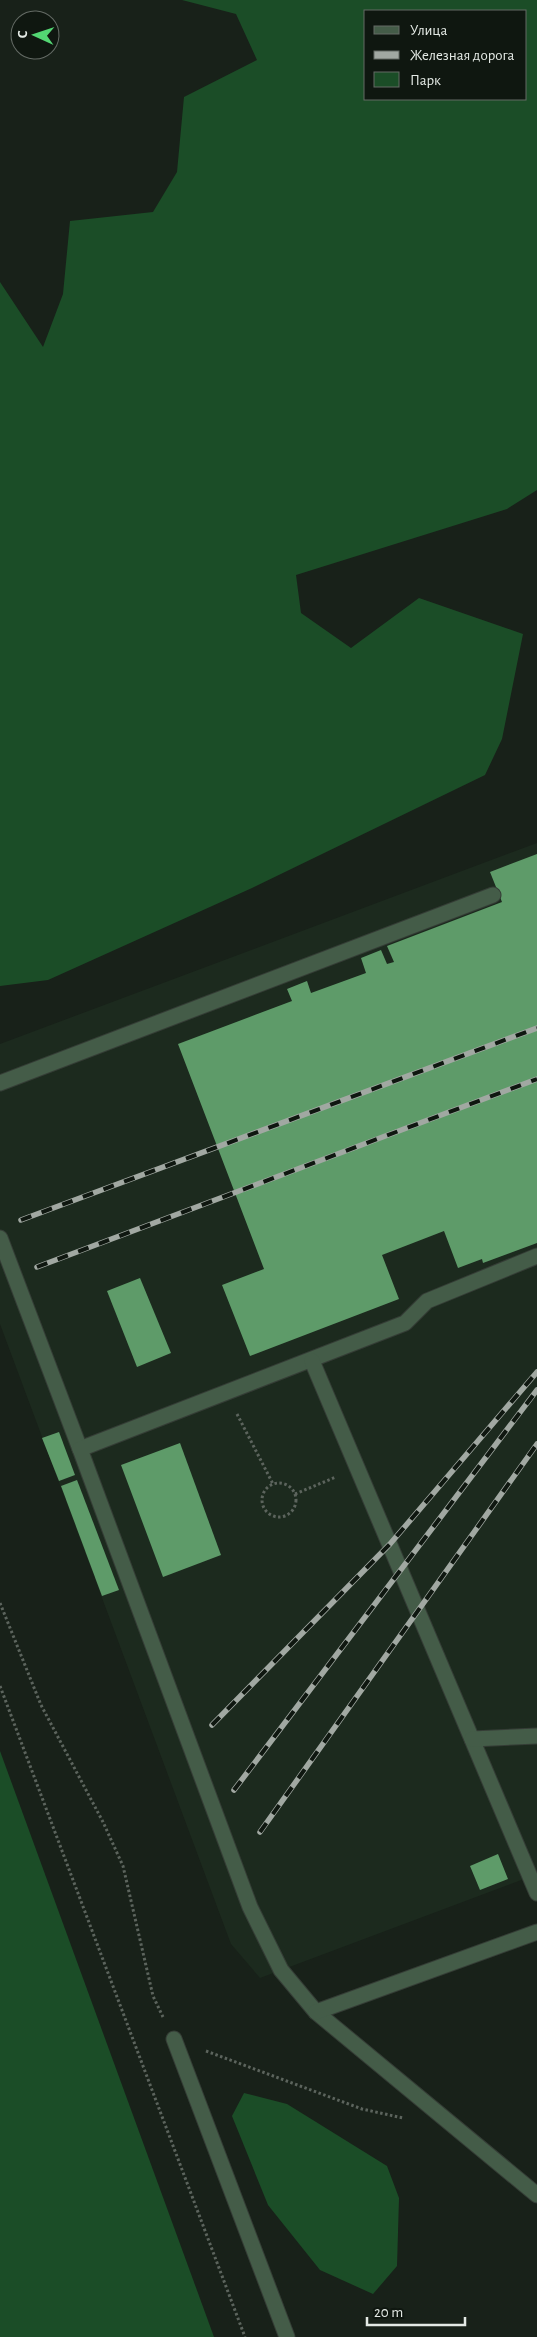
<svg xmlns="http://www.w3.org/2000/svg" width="537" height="2337" viewBox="0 0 537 2337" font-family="'Alegreya Sans',sans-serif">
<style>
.built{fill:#1c2a1e}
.green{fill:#1b4d27;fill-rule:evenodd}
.building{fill:#5e9b69}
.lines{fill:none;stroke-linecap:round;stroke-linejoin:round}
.minor-casing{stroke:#353d36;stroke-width:17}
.path{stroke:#5c645d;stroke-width:3;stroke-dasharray:2.5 2.5;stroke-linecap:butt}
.minor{stroke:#445c48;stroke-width:15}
.rail-casing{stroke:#a1a8a2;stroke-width:5.5}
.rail{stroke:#0f1710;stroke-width:4;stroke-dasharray:11;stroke-linecap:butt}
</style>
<rect width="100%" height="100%" fill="#182119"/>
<path class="built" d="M537,843v1031l-277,104 -29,-34 -231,-620v-280z"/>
<g class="green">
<path d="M182,0h355v490l-30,19 -211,66 5,38 50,35 68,-50 104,36 -21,105 -17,36 -233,113 -204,92 -48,6v-704l43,65 20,-53 7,-73 83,-9 24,-40 7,-75 73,-37 -21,-46zM526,11v88h-160v-88z"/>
<path d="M0,1751l214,586h-214z"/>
<path d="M244,2093l43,11 100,62 12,32 -2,68 -24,28 -53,-24 -52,-65 -36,-89z"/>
</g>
<g class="building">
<path d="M537,854v389l-54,20 -1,-4 -24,9 -14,-37 -62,24 17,44 -149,57 -28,-71 42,-16 -86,-225 114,-43 -5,-12 20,-8 4,12 55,-20 -5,-15 20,-8 6,14 7,-2 -7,-16 115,-44 -12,-30z"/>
<path d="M140,1278l31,75 -34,14 -30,-76z"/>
<path d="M59,1432l16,43 -16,6 -17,-43z"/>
<path d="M180,1443l41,112 -58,22 -42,-112z"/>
<path d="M77,1480l42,110 -17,6 -41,-110z"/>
<path d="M498,1854l10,25 -28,11 -10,-24z"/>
</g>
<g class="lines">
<defs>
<g id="minor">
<path d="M0,1083l493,-188"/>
<path d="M0,1238l80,211"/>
<path d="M537,1256l-110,45 -22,22 -325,126 170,458 31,63 35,42 221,183"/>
<path d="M312,1361l225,532"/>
<path d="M472,1739l65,-3"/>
<path d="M316,2012l221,-80"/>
<path d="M174,2039l113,298"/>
</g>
</defs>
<use href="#minor" class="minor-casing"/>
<g class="path">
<path d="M237,1414l36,70"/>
<circle cx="279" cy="1500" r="17"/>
<path d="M295,1494l41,-17"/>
<path d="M0,1603l41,102 62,117 20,44 30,130 10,21"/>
<path d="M0,1686l245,651"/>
<path d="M206,2051l156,58 41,9"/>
</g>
<use href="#minor" class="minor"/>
<defs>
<g id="rail">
<path d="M21,1220l516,-192"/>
<path d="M37,1267l500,-188"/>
<path d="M212,1725l178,-181 147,-172"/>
<path d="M234,1790l303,-400"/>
<path d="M260,1832l277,-388"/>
</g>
</defs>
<use href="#rail" class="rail-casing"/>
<use href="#rail" class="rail"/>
</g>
<rect x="364" y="10" width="162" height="90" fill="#0f1710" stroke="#646b65"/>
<rect x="374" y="26" width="25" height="8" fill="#445c48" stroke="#646b65"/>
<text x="410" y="35" font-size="15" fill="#e4eae5">Улица</text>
<rect x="374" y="51" width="25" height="8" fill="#a1a8a2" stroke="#646b65"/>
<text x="410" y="60" font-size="15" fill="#e4eae5">Железная дорога</text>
<rect x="374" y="72" width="25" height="15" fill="#1b4d27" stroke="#646b65"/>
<text x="410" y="85" font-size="15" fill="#e4eae5">Парк</text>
<g transform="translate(35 35) rotate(273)"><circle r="24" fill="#0f1710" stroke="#646b65"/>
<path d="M0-4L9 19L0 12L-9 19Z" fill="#53d673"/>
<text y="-8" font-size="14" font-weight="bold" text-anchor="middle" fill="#e4eae5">С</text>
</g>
<path d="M367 2317v8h98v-8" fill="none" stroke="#e4eae5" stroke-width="2.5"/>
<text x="374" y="2317" font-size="15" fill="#e4eae5" stroke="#0f1710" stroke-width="4" paint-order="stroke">20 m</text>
</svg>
